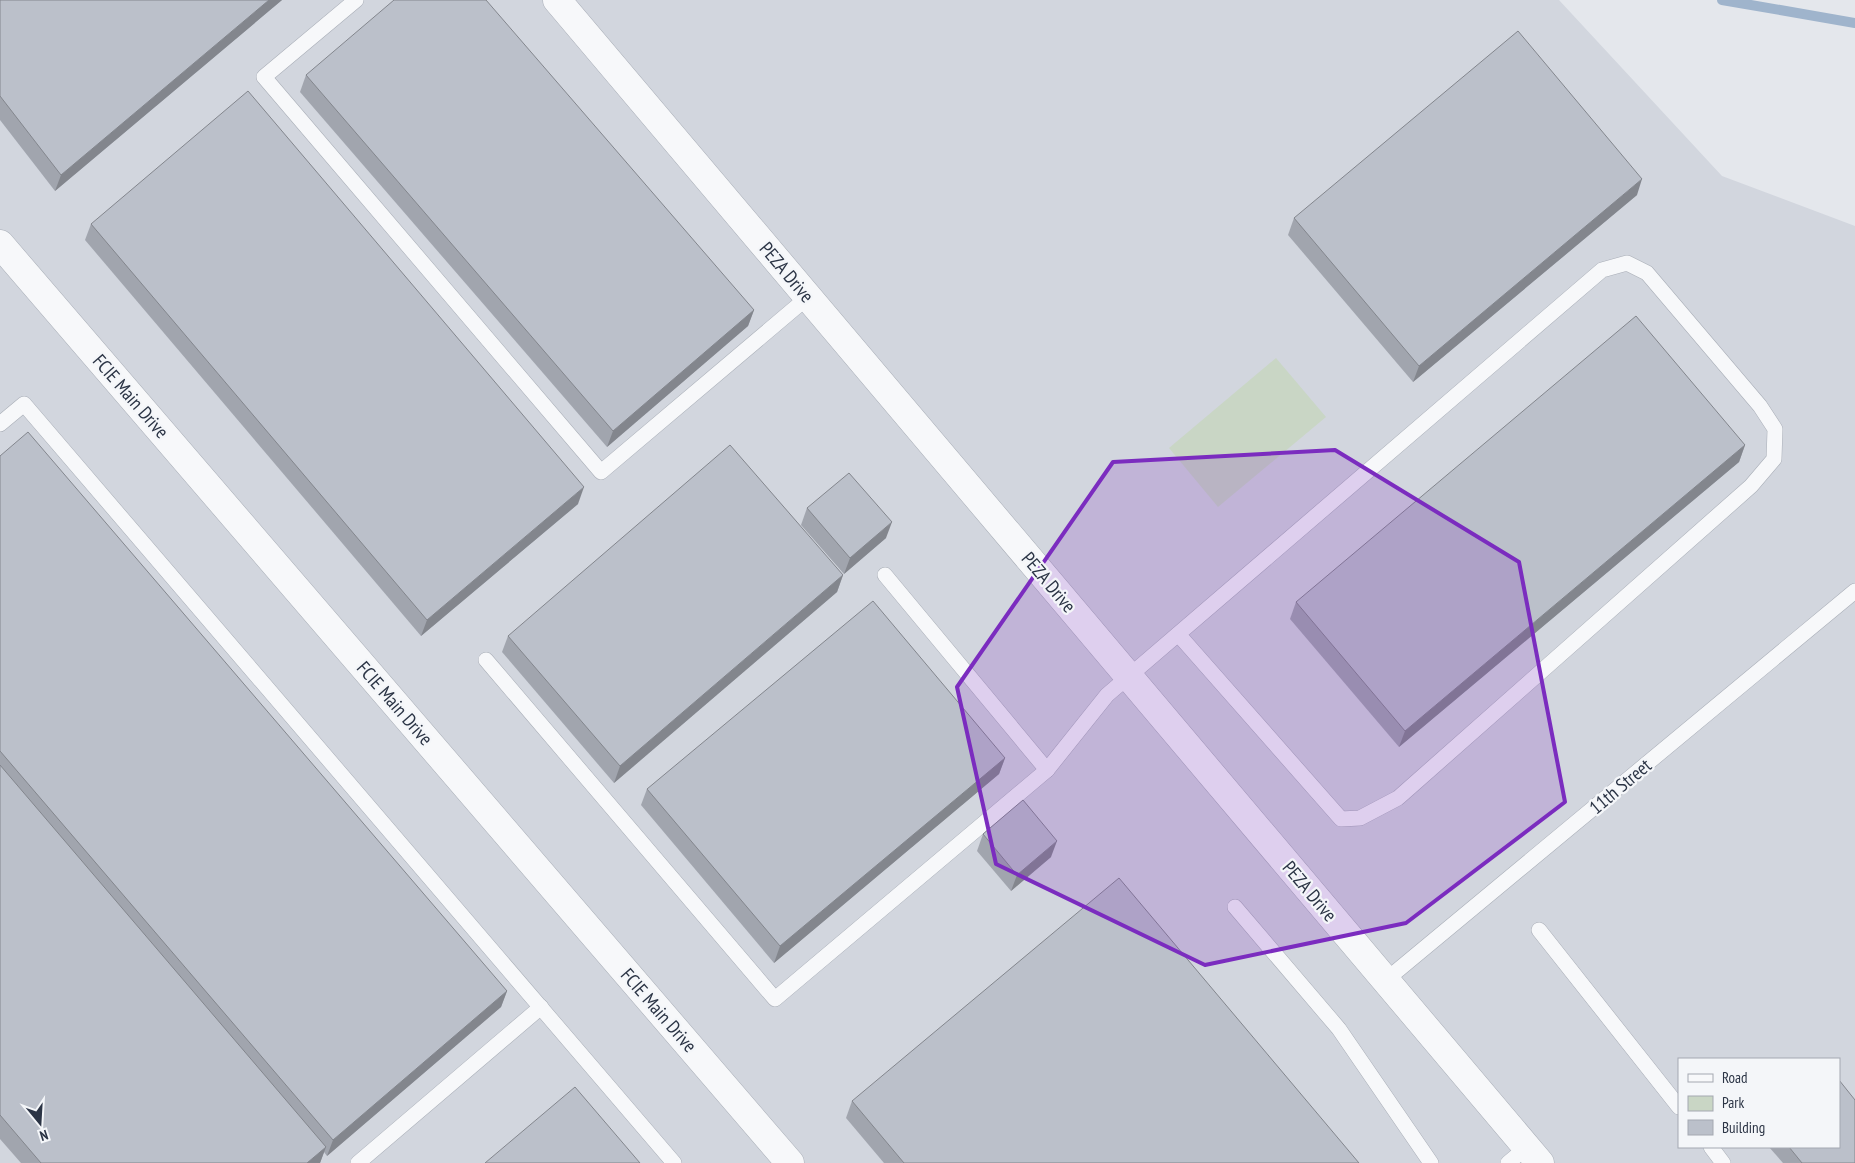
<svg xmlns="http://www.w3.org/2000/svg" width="1855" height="1163" viewBox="0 0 1855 1163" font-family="'PT Sans Narrow',sans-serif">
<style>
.built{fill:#d2d6de;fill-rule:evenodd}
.green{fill:#c9d6c5}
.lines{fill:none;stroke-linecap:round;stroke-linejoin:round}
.stream{stroke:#9fb4cc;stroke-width:10}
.service-casing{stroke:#a9aeb7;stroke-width:16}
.minor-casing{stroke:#a9aeb7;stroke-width:29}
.service{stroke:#f7f8fa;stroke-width:15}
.minor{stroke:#f7f8fa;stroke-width:28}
.wall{fill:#a1a5ae}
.shaded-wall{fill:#83868d}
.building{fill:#bbc0ca;stroke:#83868d}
.marked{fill:#7b2cbf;fill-opacity:0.2;stroke:#7b2cbf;stroke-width:4;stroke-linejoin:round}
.labels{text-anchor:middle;stroke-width:4.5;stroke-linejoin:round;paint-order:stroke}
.street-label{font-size:19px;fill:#2b3445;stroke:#f4f6f9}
</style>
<rect width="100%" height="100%" fill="#e4e7ec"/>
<path class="built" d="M0,0h1559l163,176 133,50v937h-1855zM1679,1059h160v88h-160z"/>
<path class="green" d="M1276,358l50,59 -108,90 -49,-59z"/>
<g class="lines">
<path class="stream" d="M1722,0l133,23"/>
<defs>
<g id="service">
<path d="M356,0l-92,77 337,395 207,-175"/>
<path d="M0,424l24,-20 650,759"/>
<path d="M885,575l162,195"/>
<path d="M486,660l289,339 272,-229 60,-75 495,-425 25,-7 20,10 113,133 15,23 -1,30 -23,27 -353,312 -38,20 -19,1 -163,-185"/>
<path d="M1235,907l104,122 92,134"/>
<path d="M1539,930l140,177"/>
<path d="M1386,980l469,-389"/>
<path d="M1711,1147l12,16"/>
<path d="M358,1163l183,-156"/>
<path d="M1508,1163l19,-16"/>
</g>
<g id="minor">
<path d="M557,0l983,1163"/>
<path d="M0,244l790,919"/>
</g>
</defs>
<use href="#service" class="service-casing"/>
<use href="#minor" class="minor-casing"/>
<use href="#service" class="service"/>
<use href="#minor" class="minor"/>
</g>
<g class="wall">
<path d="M0,0h282l-227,191 -55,-71z"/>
<path d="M306,75l448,235 -6,16 -141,121 -307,-355z"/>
<path d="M1637,195l-224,187 -125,-147 6,-17z"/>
<path d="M91,224l487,280 -157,132 -336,-396z"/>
<path d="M1745,445l-6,17 -340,285 -109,-128 6,-17z"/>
<path d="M0,456l507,535 -6,16 -174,149 -3,-4 -4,11h-299l-21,-24z"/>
<path d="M807,508l79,30 -42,36 -43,-49z"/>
<path d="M843,575l-6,17 -223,191 -112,-131 6,-16z"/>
<path d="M1005,758l-6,16 -225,189 -133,-158 6,-16z"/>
<path d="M983,834l68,23 -40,34 -34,-40z"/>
<path d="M852,1101l507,62h-475l-38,-45z"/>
<path d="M1769,1147h70l16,16h-72z"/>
</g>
<g class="shaded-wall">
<path d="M269,0h13l-227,191 6,-16z"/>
<path d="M1642,179l-5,16 -224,187 6,-16z"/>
<path d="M754,310l-6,16 -141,121 6,-16z"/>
<path d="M1745,445l-6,17 -340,285 6,-16z"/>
<path d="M584,487l-6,17 -157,132 6,-16z"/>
<path d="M892,522l-6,16 -42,36 6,-16z"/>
<path d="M843,575l-6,17 -223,191 6,-17z"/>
<path d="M1005,758l-6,16 -225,189 6,-17z"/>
<path d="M1057,841l-6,16 -40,34 6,-16z"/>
<path d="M507,991l-6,16 -174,149 6,-16z"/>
<path d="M326,1147l-6,16h-13z"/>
</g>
<g class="building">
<path d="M0,0h269l-208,175 -61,-79z"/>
<path d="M394,0h92l268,310 -141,121 -307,-356z"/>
<path d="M1518,31l124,148 -223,187 -125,-148z"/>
<path d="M248,91l336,396 -157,133 -336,-396z"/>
<path d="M1636,316l109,129 -340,286 -109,-129z"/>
<path d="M28,432l479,559 -174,149 -333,-389v-295z"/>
<path d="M730,445l113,130 -223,191 -112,-130z"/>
<path d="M849,473l43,49 -42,36 -43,-50z"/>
<path d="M873,601l132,157 -225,188 -133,-157z"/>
<path d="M0,765l326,382 -19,16h-266l-41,-48z"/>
<path d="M1023,800l34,41 -40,34 -34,-41z"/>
<path d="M1119,878l240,285h-455l-52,-62z"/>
<path d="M1839,1080l16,20v63h-53l-13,-16h50z"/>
<path d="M575,1087l65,76h-155z"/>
</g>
<path class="marked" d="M1335,450l184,112 46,240 -159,121 -201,42 -209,-101 -39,-177 156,-225z"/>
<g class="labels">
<g class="street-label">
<text transform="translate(787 272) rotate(50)" y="7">PEZA Drive</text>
<text transform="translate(131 396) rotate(49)" y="7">FCIE Main Drive</text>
<text transform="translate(1049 582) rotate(50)" y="7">PEZA Drive</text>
<text transform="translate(395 703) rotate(49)" y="7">FCIE Main Drive</text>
<text transform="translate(1620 786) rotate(-40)" y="7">11th Street</text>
<text transform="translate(1310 891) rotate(50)" y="7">PEZA Drive</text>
<text transform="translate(659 1010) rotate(49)" y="7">FCIE Main Drive</text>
</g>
</g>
<rect x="1678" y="1058" width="162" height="90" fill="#f4f6f9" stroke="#a4a8b1"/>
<rect x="1688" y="1074" width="25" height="8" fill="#f7f8fa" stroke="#a4a8b1"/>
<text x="1722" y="1083" font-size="15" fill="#2b3445">Road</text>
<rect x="1688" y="1096" width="25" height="15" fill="#c9d6c5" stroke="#a4a8b1"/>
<text x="1722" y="1108" font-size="15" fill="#2b3445">Park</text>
<rect x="1688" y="1120" width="25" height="15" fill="#bbc0ca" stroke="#a4a8b1"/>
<text x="1722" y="1133" font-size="15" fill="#2b3445">Building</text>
<g transform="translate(40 1123) rotate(162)" stroke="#f4f6f9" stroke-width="4" paint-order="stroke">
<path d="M0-4L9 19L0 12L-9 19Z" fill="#2b3445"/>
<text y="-8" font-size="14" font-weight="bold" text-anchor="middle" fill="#2b3445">N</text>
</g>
</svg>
